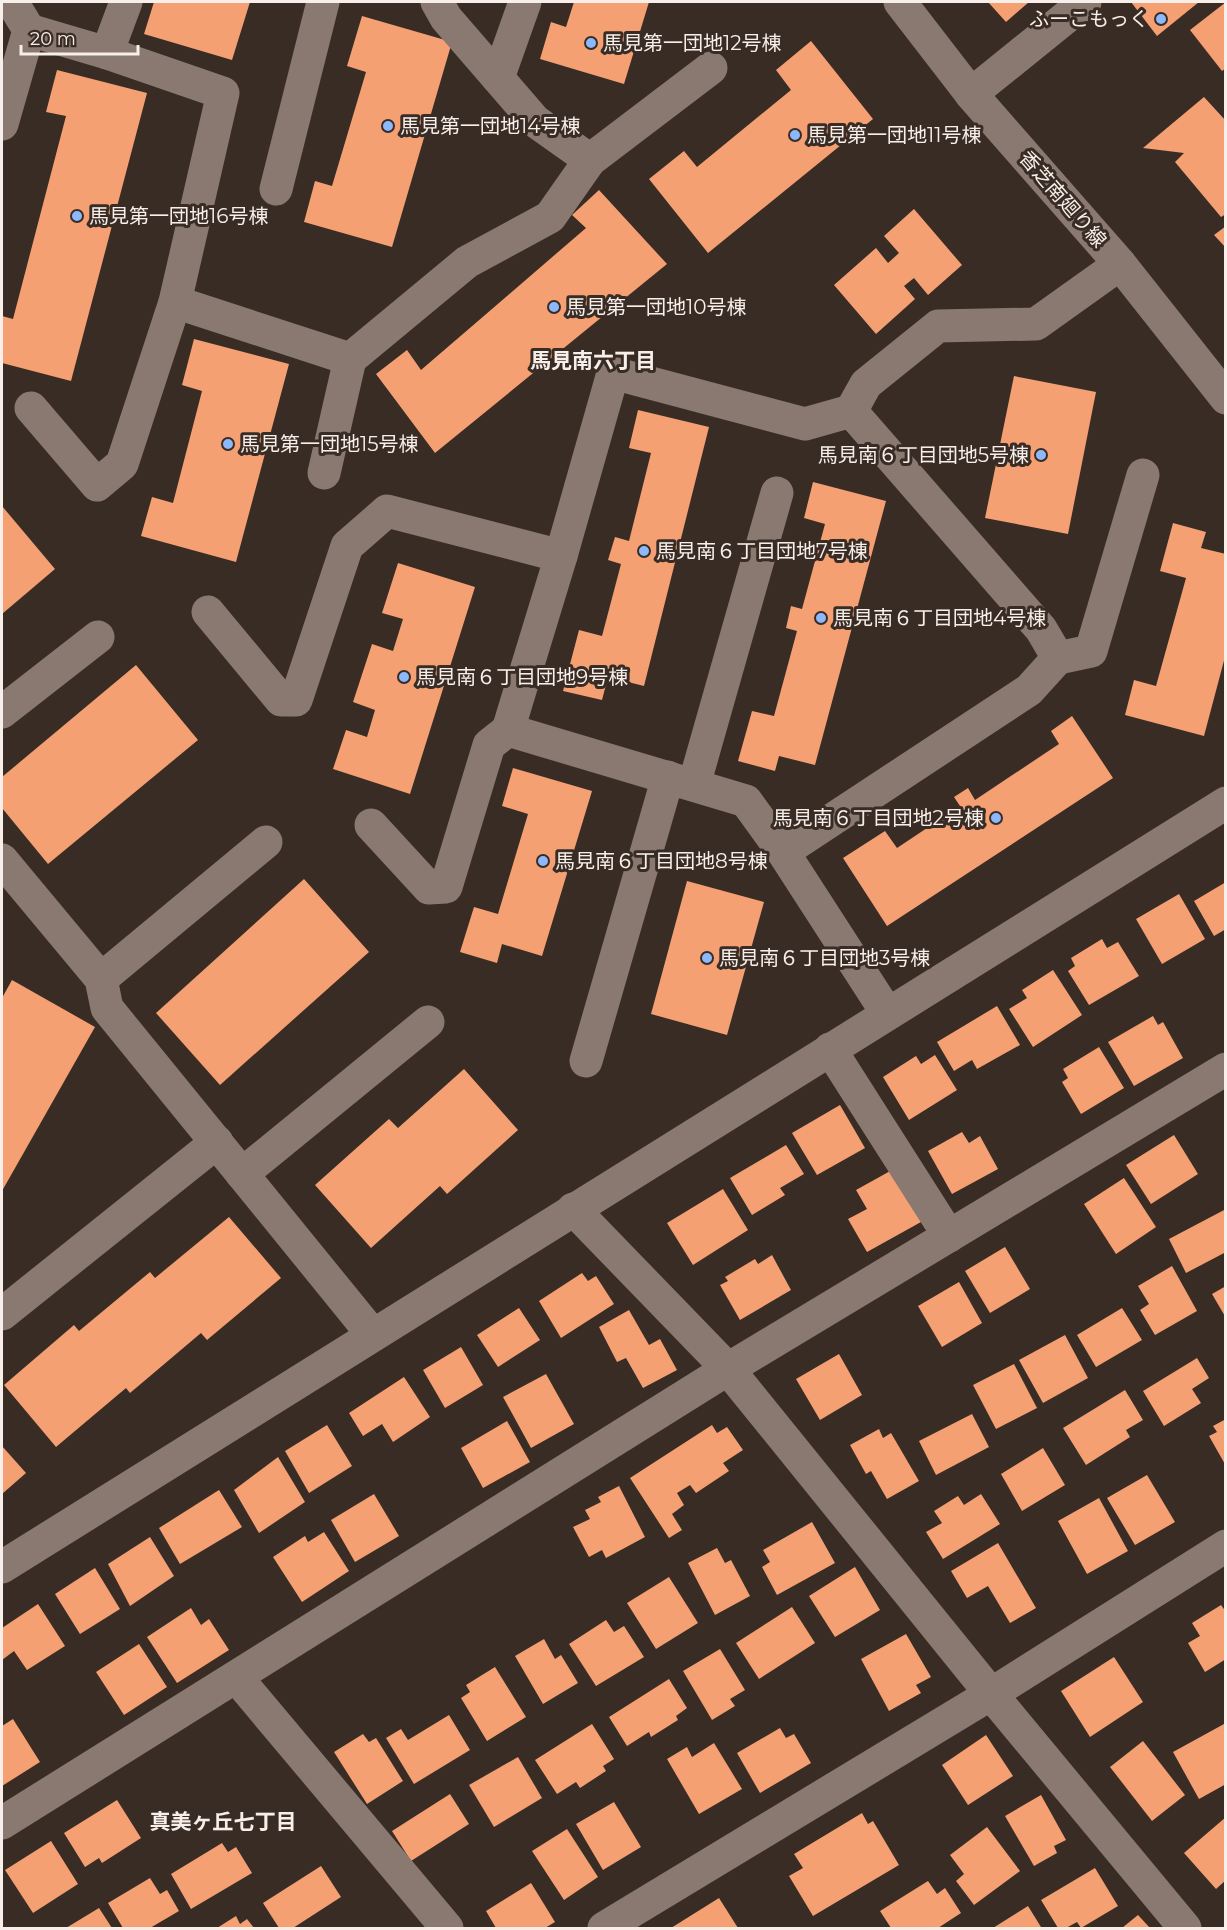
<svg xmlns="http://www.w3.org/2000/svg" width="1227" height="1930" viewBox="0 0 1227 1930" font-family="Montserrat,'Noto Sans JP',sans-serif">
<style>
.building{fill:#f4a073}
.lines{fill:none;stroke-linecap:round;stroke-linejoin:round}
.minor{stroke:#897971;stroke-width:33}
.poi-dot{fill:#8db9fc;stroke:#392c25;stroke-width:2}
.labels{text-anchor:middle;stroke-width:6;stroke-linejoin:round;paint-order:stroke}
.poi-label{font-size:20px;fill:#f8efea;stroke:#392c25;text-anchor:start}
.street-label{font-size:20px;fill:#f8efea;stroke:#392c25}
.neighbourhood-label{font-size:21px;font-weight:bold;fill:#f8efea;stroke:#392c25}
</style>
<rect width="100%" height="100%" fill="#392c25"/>
<g class="building">
<path d="M154,2h96l-18,58 -88,-26z"/>
<path d="M574,2h75l-25,82 -84,-25 11,-37 15,5z"/>
<path d="M988,2h41l-23,20z"/>
<path d="M1131,2h68l-42,34z"/>
<path d="M1226,2v66l-4,3 -32,-41z"/>
<path d="M362,16l90,26 -60,205 -88,-25 11,-41 17,5 34,-114 -19,-6z"/>
<path d="M811,41l62,78 -165,134 -59,-74 35,-28 13,16 94,-77 -15,-20z"/>
<path d="M57,70l90,23 -76,288 -69,-18v-47l11,3 53,-203 -20,-4z"/>
<path d="M1204,97l22,24v93l-5,3 -46,-55 9,-9 -41,-5z"/>
<path d="M599,190l68,74 -232,189 -59,-79 31,-24 14,20 165,-142 -14,-13z"/>
<path d="M914,209l48,56 -34,30 -14,-17 -10,8 11,13 -39,35 -42,-49 42,-37 12,15 11,-10 -15,-17z"/>
<path d="M1226,226v22l-12,-13z"/>
<path d="M194,339l95,25 -53,198 -95,-26 11,-39 21,6 29,-112 -20,-6z"/>
<path d="M1014,376l82,16 -28,142 -83,-16z"/>
<path d="M638,410l71,17 -65,259 -36,-9 -6,23 -39,-9 16,-61 23,6 19,-72 -13,-4 7,-23 14,4 22,-88 -22,-5z"/>
<path d="M813,482l73,19 -71,264 -36,-9 -4,15 -37,-10 14,-50 22,5 23,-85 -11,-3 5,-22 11,3 23,-85 -21,-6z"/>
<path d="M2,506l53,63 -53,45z"/>
<path d="M1173,523l33,9 -5,16 25,6v99l-22,83 -79,-21 9,-35 22,6 30,-108 -26,-7z"/>
<path d="M398,563l77,24 -65,207 -77,-25 13,-39 21,7 8,-27 -22,-8 19,-58 21,7 10,-32 -21,-6z"/>
<path d="M136,665l62,75 -150,124 -46,-56v-31z"/>
<path d="M1072,716l41,62 -226,148 -44,-68 42,-27 12,17 63,-42 -6,-9 14,-9 7,12 84,-56 -8,-13z"/>
<path d="M513,768l79,23 -50,165 -40,-12 -5,19 -37,-11 14,-45 24,7 30,-100 -26,-8z"/>
<path d="M304,879l65,73 -149,133 -64,-72z"/>
<path d="M687,881l77,21 -37,133 -76,-21z"/>
<path d="M1226,882v47l-12,7 -20,-35z"/>
<path d="M1179,894l26,45 -43,25 -26,-45z"/>
<path d="M1102,939l5,9 11,-6 21,34 -50,29 -21,-34 7,-5 -4,-8z"/>
<path d="M1053,970l29,45 -49,32 -24,-38 18,-11 -5,-8z"/>
<path d="M12,980l83,47 -93,164v-193z"/>
<path d="M997,1006l23,39 -43,24 -5,-9 -18,11 -17,-29z"/>
<path d="M1153,1016l5,9 5,-3 20,36 -49,28 -26,-44z"/>
<path d="M1099,1047l25,41 -43,26 -19,-32 6,-4 -5,-9z"/>
<path d="M935,1055l22,35 -48,30 -26,-43 33,-21 5,8z"/>
<path d="M464,1069l54,61 -71,64 -7,-8 -69,62 -56,-63 74,-66 9,9z"/>
<path d="M840,1105l25,43 -48,27 -25,-42z"/>
<path d="M962,1132l7,11 11,-7 18,33 -46,25 -24,-43z"/>
<path d="M1174,1135l24,39 -47,30 -25,-39z"/>
<path d="M786,1145l18,29 -24,14 5,7 -33,20 -22,-37z"/>
<path d="M892,1170l29,52 -54,30 -19,-33 19,-10 -11,-19z"/>
<path d="M1124,1178l32,49 -40,27 -32,-50z"/>
<path d="M723,1189l25,41 -55,35 -26,-42z"/>
<path d="M1226,1209v43l-40,21 -17,-34z"/>
<path d="M229,1217l52,61 -74,62 -6,-7 -71,60 -4,-5 -70,59 -52,-62 70,-60 5,6 71,-59 5,6z"/>
<path d="M1005,1247l25,42 -40,24 -25,-42z"/>
<path d="M772,1255l19,35 -51,30 -20,-35 8,-4 -3,-4 30,-18 3,5z"/>
<path d="M1172,1266l25,45 -42,24 -15,-25 9,-6 -11,-18z"/>
<path d="M582,1273l6,8 8,-5 18,28 -53,34 -22,-37z"/>
<path d="M959,1282l23,41 -40,24 -24,-41z"/>
<path d="M1226,1286v32l-14,-24z"/>
<path d="M519,1308l21,32 -42,27 -21,-32z"/>
<path d="M1122,1308l20,32 -46,27 -19,-32z"/>
<path d="M629,1310l20,35 11,-6 17,31 -34,18 -17,-30 -9,4 -18,-35z"/>
<path d="M1065,1335l23,43 -45,25 -24,-43z"/>
<path d="M461,1347l22,38 -38,23 -22,-38z"/>
<path d="M839,1354l23,41 -42,25 -24,-41z"/>
<path d="M1197,1358l12,20 -17,11 9,14 -37,23 -21,-35z"/>
<path d="M1014,1364l23,44 -41,21 -23,-44z"/>
<path d="M546,1374l28,50 -43,24 -28,-51z"/>
<path d="M404,1377l26,40 -37,25 -11,-18 -19,12 -14,-23z"/>
<path d="M1125,1390l18,30 -17,10 4,7 -44,28 -23,-37z"/>
<path d="M972,1414l17,33 -53,28 -17,-34z"/>
<path d="M1226,1419v47l-17,-30 8,-4 -4,-6z"/>
<path d="M507,1421l23,41 -47,26 -22,-40z"/>
<path d="M327,1425l25,41 -43,27 -24,-42z"/>
<path d="M712,1425l5,8 10,-6 16,23 -20,13 6,8 -33,22 -6,-8 -13,8 7,12 -12,9 10,16 -13,8 -39,-60z"/>
<path d="M879,1429l4,9 8,-5 28,48 -32,18 -16,-28 -5,3 -16,-29z"/>
<path d="M2,1446l24,27 -24,21z"/>
<path d="M1043,1448l22,37 -43,26 -21,-37z"/>
<path d="M278,1457l27,45 -46,31 -25,-43z"/>
<path d="M1147,1475l28,47 -40,23 -28,-47z"/>
<path d="M619,1486l26,51 -39,21 -4,-8 -13,7 -16,-30 17,-8 -5,-9 16,-8 -3,-5z"/>
<path d="M219,1490l23,37 -62,37 -21,-36z"/>
<path d="M374,1494l25,42 -44,26 -24,-42z"/>
<path d="M981,1494l19,30 -57,35 -17,-27 16,-9 -8,-12 24,-15 6,9z"/>
<path d="M1099,1498l29,53 -41,23 -29,-53z"/>
<path d="M812,1522l23,41 -58,32 -15,-28 8,-5 -7,-12z"/>
<path d="M324,1532l25,39 -47,31 -29,-45 32,-21 3,6z"/>
<path d="M150,1537l24,39 -44,30 -22,-42z"/>
<path d="M998,1543l38,65 -26,15 -22,-37 -21,12 -16,-27z"/>
<path d="M717,1548l8,15 6,-3 19,36 -35,19 -27,-52z"/>
<path d="M855,1567l25,43 -45,27 -26,-41z"/>
<path d="M95,1568l25,41 -40,25 -25,-40z"/>
<path d="M669,1577l29,46 -42,26 -29,-46z"/>
<path d="M38,1604l27,42 -38,24 -13,-19 -12,9v-32z"/>
<path d="M1221,1605l5,7v47l-21,13 -17,-29 12,-7 -8,-13z"/>
<path d="M792,1607l23,36 -56,36 -23,-36z"/>
<path d="M191,1608l10,17 8,-6 20,31 -52,33 -30,-46z"/>
<path d="M606,1620l8,12 10,-6 20,31 -48,29 -27,-42z"/>
<path d="M906,1634l25,43 -15,8 5,8 -32,18 -28,-52z"/>
<path d="M544,1639l11,20 6,-4 17,28 -35,21 -28,-48z"/>
<path d="M139,1644l28,43 -43,28 -28,-43z"/>
<path d="M720,1649l25,41 -15,9 5,7 -23,14 -29,-49z"/>
<path d="M1114,1657l29,45 -53,35 -29,-46z"/>
<path d="M495,1667l31,50 -39,24 -26,-43 9,-6 -4,-7z"/>
<path d="M669,1679l18,29 -11,8 2,4 -27,17 -2,-5 -22,14 -18,-29z"/>
<path d="M449,1715l21,35 -56,34 -28,-46 15,-9 7,11z"/>
<path d="M13,1719l27,43 -38,24v-60z"/>
<path d="M592,1724l22,35 -11,7 3,5 -26,17 -4,-6 -19,12 -22,-34z"/>
<path d="M1224,1724l2,60 -27,15 -26,-47z"/>
<path d="M780,1728l6,10 8,-4 17,29 -51,30 -23,-40z"/>
<path d="M363,1734l6,8 7,-4 27,43 -36,23 -33,-52z"/>
<path d="M986,1735l27,41 -45,29 -26,-40z"/>
<path d="M1143,1741l42,54 -33,26 -42,-54z"/>
<path d="M714,1743l28,46 -43,25 -32,-55 20,-12 5,10z"/>
<path d="M518,1757l24,41 -48,29 -25,-42z"/>
<path d="M450,1794l19,30 -58,37 -19,-30z"/>
<path d="M1041,1795l25,45 -12,6 3,7 -23,13 -29,-50z"/>
<path d="M117,1800l24,38 -39,25 -3,-5 -14,9 -21,-34z"/>
<path d="M614,1802l27,45 -38,23 -27,-46z"/>
<path d="M862,1813l6,11 5,-3 26,44 -86,51 -24,-40 14,-8 -9,-14z"/>
<path d="M1226,1817v63l-10,9 -32,-36z"/>
<path d="M987,1827l33,44 -46,34 -18,-24 8,-7 -14,-19z"/>
<path d="M567,1829l31,48 -34,23 -32,-49z"/>
<path d="M51,1841l27,43 -45,29 -28,-43z"/>
<path d="M222,1843l6,9 8,-5 16,26 -61,36 -20,-35z"/>
<path d="M321,1866l20,31 -48,31h-14l-16,-25z"/>
<path d="M1095,1868l23,38 -37,22 -4,-6 -11,6h-8l-17,-28z"/>
<path d="M150,1878l10,16 7,-4 12,21 -29,17h-27l-15,-25z"/>
<path d="M928,1881l9,13 8,-6 16,25 -23,15h-47l-11,-17z"/>
<path d="M531,1883l24,39 -10,6h-49l-10,-17z"/>
<path d="M719,1898l19,30h-67z"/>
<path d="M1028,1906l13,21 -48,1z"/>
<path d="M99,1908l13,20h-46z"/>
<path d="M1138,1915l12,13h-28z"/>
<path d="M236,1916l4,8 7,-5 7,9h-37z"/>
</g>
<g class="lines">
<g class="minor">
<path d="M900,2l71,92 149,170 106,134"/>
<path d="M29,30l78,23 116,40 -48,209 -53,162 -25,21 -66,-77"/>
<path d="M107,53l19,-51"/>
<path d="M498,78l27,-76"/>
<path d="M971,94l114,-92"/>
<path d="M2,124l27,-94 -17,-28"/>
<path d="M590,160l121,-92"/>
<path d="M276,189l47,-187"/>
<path d="M175,302l175,57 117,-97 83,-45 40,-57 -55,-39 -89,-103 -9,-16"/>
<path d="M851,411l15,-27 72,-58 98,-2 84,-60"/>
<path d="M324,473l26,-114"/>
<path d="M561,556l52,-183 192,51 46,-13 190,218 17,29 -29,32 -246,162"/>
<path d="M208,612l73,88h15l51,-154 40,-35 174,45 -53,174 238,71 37,51 104,161"/>
<path d="M1058,658l33,-7 52,-176"/>
<path d="M2,712l96,-75"/>
<path d="M694,785l83,-292"/>
<path d="M371,825l58,63 17,-1 43,-142 19,-15"/>
<path d="M2,860l99,119 6,29 266,327"/>
<path d="M101,979l165,-137"/>
<path d="M830,1049l119,187"/>
<path d="M586,1061l82,-284"/>
<path d="M242,1174l186,-152"/>
<path d="M573,1209l155,160 263,325 194,234"/>
<path d="M2,1314l215,-172"/>
<path d="M2,1567l1224,-764"/>
<path d="M237,1678l210,250"/>
<path d="M2,1823l726,-454 498,-300"/>
<path d="M604,1928l387,-234 235,-148"/>
</g>
</g>
<g class="poi-dot">
<circle cx="1161" cy="19" r="6"/>
<circle cx="591" cy="43" r="6"/>
<circle cx="388" cy="126" r="6"/>
<circle cx="795" cy="135" r="6"/>
<circle cx="77" cy="216" r="6"/>
<circle cx="554" cy="307" r="6"/>
<circle cx="228" cy="444" r="6"/>
<circle cx="1041" cy="455" r="6"/>
<circle cx="644" cy="551" r="6"/>
<circle cx="821" cy="618" r="6"/>
<circle cx="404" cy="677" r="6"/>
<circle cx="996" cy="818" r="6"/>
<circle cx="543" cy="861" r="6"/>
<circle cx="707" cy="958" r="6"/>
</g>
<g class="labels">
<g class="poi-label">
<text x="1149" y="26" text-anchor="end">ふーこもっく</text>
<text x="603" y="50">馬見第一団地12号棟</text>
<text x="400" y="133">馬見第一団地14号棟</text>
<text x="807" y="142">馬見第一団地11号棟</text>
<text x="89" y="223">馬見第一団地16号棟</text>
<text x="566" y="314">馬見第一団地10号棟</text>
<text x="240" y="451">馬見第一団地15号棟</text>
<text x="1029" y="462" text-anchor="end">馬見南６丁目団地5号棟</text>
<text x="656" y="558">馬見南６丁目団地7号棟</text>
<text x="833" y="625">馬見南６丁目団地4号棟</text>
<text x="416" y="684">馬見南６丁目団地9号棟</text>
<text x="984" y="825" text-anchor="end">馬見南６丁目団地2号棟</text>
<text x="555" y="868">馬見南６丁目団地8号棟</text>
<text x="719" y="965">馬見南６丁目団地3号棟</text>
</g>
<g class="street-label">
<text transform="translate(1063 199) rotate(49)" y="7">香芝南廻り線</text>
</g>
<g class="neighbourhood-label">
<text x="593" y="368">馬見南六丁目</text>
<text x="223" y="1829">真美ヶ丘七丁目</text>
</g>
</g>
<rect width="1227" height="1930" fill="none" stroke="#f8efea" stroke-width="6"/>
<path d="M21 45v9h117v-9" fill="none" stroke="#f8efea" stroke-width="3"/>
<text x="30" y="45" font-size="18" fill="#f8efea" stroke="#392c25" stroke-width="4.5" paint-order="stroke">20 m</text>
</svg>
